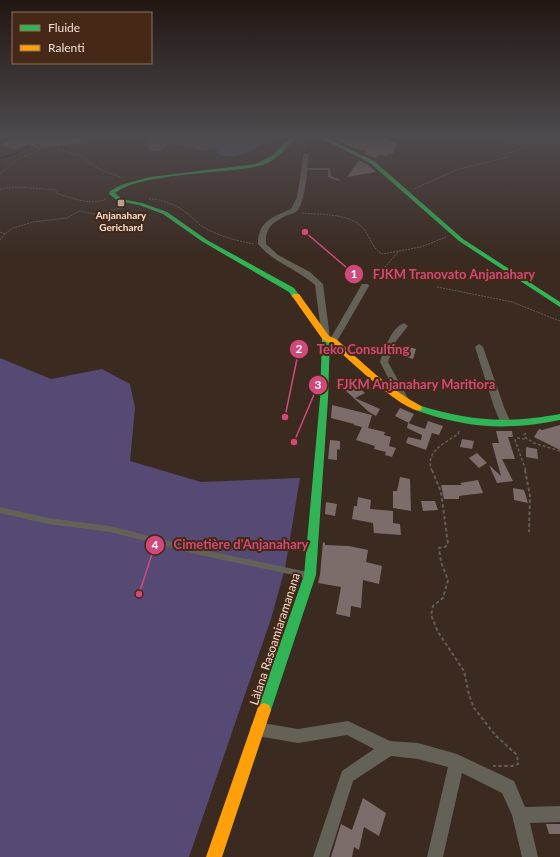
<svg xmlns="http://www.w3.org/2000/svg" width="560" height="857" viewBox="0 0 560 857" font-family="Lato,sans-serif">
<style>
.green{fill:#564a75}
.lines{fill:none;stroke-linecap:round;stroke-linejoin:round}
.stream{stroke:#051924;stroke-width:1.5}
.building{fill:#7c6d6b}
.path-far2{stroke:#645e55;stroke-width:1;stroke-dasharray:2 1;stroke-linecap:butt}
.path-far1{stroke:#645e55;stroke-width:1.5;stroke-dasharray:3 2;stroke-linecap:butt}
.path{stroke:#645e55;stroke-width:2;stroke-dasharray:3.5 2.5;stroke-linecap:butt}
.lane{fill:#646157;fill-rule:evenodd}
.street{fill:#646157;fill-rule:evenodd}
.fast{fill:#30b455;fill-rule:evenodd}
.slow{fill:#ff9f0a;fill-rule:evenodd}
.poi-dot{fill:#b4a296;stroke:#452815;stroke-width:1.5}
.labels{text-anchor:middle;stroke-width:4;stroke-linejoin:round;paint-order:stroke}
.far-poi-label{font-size:10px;font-weight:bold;fill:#f5e2d6;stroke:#452815}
.street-label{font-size:12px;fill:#f5e2d6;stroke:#452815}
.leader{fill:none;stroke:#cf4a7a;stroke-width:1.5}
.callout-dot{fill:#cf4a7a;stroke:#452815;stroke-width:1.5}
.mark-label{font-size:12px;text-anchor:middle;font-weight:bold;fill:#fff}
.callout-label{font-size:13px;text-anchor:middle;font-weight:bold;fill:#cf4a7a;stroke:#452815;stroke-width:4;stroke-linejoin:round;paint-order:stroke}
</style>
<rect width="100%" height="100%" fill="#3a2a20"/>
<g class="green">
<path d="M147,138h125c-15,10 -34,22 -52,17l-5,-7 -13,3 -8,-3 -25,-4 -8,7h-12z"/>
<path d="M0,358l51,21 51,-10 28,15 5,24 -5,53 71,21 99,-4 -15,90 -14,51 -82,238h-189z"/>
</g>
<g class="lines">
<path class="stream" d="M0,158l15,-4 15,-9 -3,-3"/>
</g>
<g class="building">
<path d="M8,138h73v5l-40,4 -1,-4 -8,2 -2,-2 -15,6 -14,-4 7,-4z"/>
<path d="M332,138h58l-1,4h7l-1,7 -2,5 -5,-1 -1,3 -8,-1 -4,3 -11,-5 2,-3 -10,-1z"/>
<path d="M359,160l9,5 8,7 -29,5z"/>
<path d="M406,346l10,3 -3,10 -11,-3z"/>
<path d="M356,385l9,8 -10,5 25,11 -4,7 -7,-4 -23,-21z"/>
<path d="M332,405l40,10 -4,13 17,4 -1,3 7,2 -2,9 7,2 -4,9 -7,-2 1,-3 -12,-3 1,-3 -19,-6 6,-13 -8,-2v-1l-23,-6z"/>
<path d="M400,408l14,6 -5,9 -14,-7z"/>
<path d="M428,421l15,5 -4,9 -7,-2 -6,17 -20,-7 2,-6 13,3 1,-5 -15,-7 1,-5 17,6z"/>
<path d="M560,425v25l-26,-13 5,-8 3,1z"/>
<path d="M496,431h16l1,6h-5l7,22h-13l11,22 -16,2 -8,-18 12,11 -9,-33h7z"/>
<path d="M462,439l12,2 -2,8 -12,-2z"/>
<path d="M330,440l10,1v9l-3,-1v11l-9,-1z"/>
<path d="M526,447l11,2 1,10 -12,-2z"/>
<path d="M477,453l10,10 -8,5 -10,-10z"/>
<path d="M400,477l10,2 1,32 -18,-3v-17h4z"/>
<path d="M478,480l5,13 -24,3v3h-15l-3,-14h21l-2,-2z"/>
<path d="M513,488l11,2 4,13 -14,-3z"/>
<path d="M358,497l13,3 -1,9 23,2v12l7,1 1,11 -27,-2 -1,-10 -21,-4 2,-13h3z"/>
<path d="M421,501h14l3,9 -15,1z"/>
<path d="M326,502l11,2 -2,12 -10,-2z"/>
<path d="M323,542l2,1v2l24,1 19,4 -2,12 16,4 -3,18 -16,-4 -2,28 -10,-2 -1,11 -14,-3 5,-27 -23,-4 2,-8z"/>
<path d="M363,798l23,15 -7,23 -15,-9 -5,23 -5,-3 -2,10h-21l10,-33 11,6z"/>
<path d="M546,824h14v10h-11z"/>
</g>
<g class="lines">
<g class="path-far2">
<path d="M26,142l15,7 18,-3v4l23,6 13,11 27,11"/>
<path d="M26,142l9,-4"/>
<path d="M305,150l-2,-9 4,-3"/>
<path d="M0,174l18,-15 23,-10"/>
<path d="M0,189l18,-2 40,3 -2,3c16,5 34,13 50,6"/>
<path d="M414,189l42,-19 52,-13 -2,-3 19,-6 -14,-7v-2l4,-1 32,5 8,-3 1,-2"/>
<path d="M149,199c14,0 30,7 40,16 5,4 9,9 14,12 16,9 34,14 51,17"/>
<path d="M302,213c19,2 46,0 60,14 8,8 10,23 21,27l38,-7 25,-10"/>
<path d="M0,232l5,2 8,-6 20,-6 34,-4 12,-7 15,3 27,-6"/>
<path d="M0,240l5,-6"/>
<path d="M379,274l20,-23"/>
<path d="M437,287l75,15 48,19"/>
</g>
<g class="path-far1">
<path d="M526,433l-2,2 2,3 8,5 26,8"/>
<path d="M525,439l-8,-1 -2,2 11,31"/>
<path d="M432,471c-8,-19 13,-28 26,-37l1,-3"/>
</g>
<g class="path">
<path d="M432,470l9,22 7,52 -3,3 -6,1 2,14 7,18 -5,18 -10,8 -2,9 7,17 26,39 5,24 5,13 22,28 21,19 1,9 -6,2h-19"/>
<path d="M525,470l5,26 -1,36"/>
</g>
<g class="lane">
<path d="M304,168h26l1,8 10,4 -3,1 -10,-4v-7h-23l-1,-1z"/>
<path d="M0,507l48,11 62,8 90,23 107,23 2,1 1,2 -1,2 -2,1 -107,-23 -90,-23 -62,-8 -48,-11z"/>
</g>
<g class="street">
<path d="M304,153l5,1c-2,14 -3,47 -12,57 -2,2 -6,3 -9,4 -14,6 -23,12 -22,29l12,11 32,17 13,12 7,54 -4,3 -4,-3 -7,-53c-18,-16 -41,-22 -57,-41 0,-23 15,-27 33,-35l6,-12z"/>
<path d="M362,284h6l1,2 -33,57h-6l-1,-2z"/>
<path d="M404,323l4,3 -12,15 -8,21 21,38 -5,4 -3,-1 -21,-41c4,-12 11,-34 24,-39z"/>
<path d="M479,344l4,3 21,60 7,16 -1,3h-8l-8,-19 -19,-60z"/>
<path d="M348,721l42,20 28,2 39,11 57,27 11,26 35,-1v16l-30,1 8,34h-16l-10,-42 -10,-22 -40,-20 -19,84h-16l21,-90 -30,-8 -27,-3 -38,25 -24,76h-16l29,-86 32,-22 -27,-14 -49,8 -41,-7 -5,-2 -2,-5 2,-5 5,-2 41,7z"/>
</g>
<g class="fast">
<path d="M290,138h5c-7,9 -16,19 -27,25 -15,6 -30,6 -45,8 -23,2 -46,4 -68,8 -13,2 -30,6 -40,14l7,6 20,4 25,9 40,28 87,48 6,8 -1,2h-6l-4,-6 -86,-50 -40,-28 -24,-9 -21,-4 -9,-7 1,-3 11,-6 29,-8 106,-13 17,-9z"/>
<path d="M321,138h6l47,23 89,78 97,63v5l-101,-66 -89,-78z"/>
<path d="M326,335l4,3 -2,61 -12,176 -45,135 -2,5 -5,2 -5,-2 -2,-5 47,-135 16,-176 2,-61z"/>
<path d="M418,405c52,16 88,19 142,9v6c-52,11 -95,8 -145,-10l-1,-2 1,-2z"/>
</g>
<g class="slow">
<path d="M293,294h6l30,42 7,3c27,24 53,50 85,67l1,2 -1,2c-15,5 -77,-55 -91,-67l-7,-3 -31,-44z"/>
<path d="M264,703l5,2 2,5 -49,147h-16l51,-147 2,-5z"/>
</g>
</g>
<linearGradient id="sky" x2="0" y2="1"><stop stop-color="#201712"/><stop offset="0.53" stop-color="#4f4a4e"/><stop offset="1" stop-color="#4f4a4e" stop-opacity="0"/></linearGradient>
<rect width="560" height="258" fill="url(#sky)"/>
<rect class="poi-dot" x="117" y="199" width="8" height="8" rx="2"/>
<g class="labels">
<g class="far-poi-label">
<text x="121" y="219">Anjanahary<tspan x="121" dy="12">Gerichard</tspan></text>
</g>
<g class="street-label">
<text transform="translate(275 639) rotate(-72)" y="4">Làlana Rasoamiaramanana</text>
</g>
</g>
<path class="leader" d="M305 232L354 274M285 417L299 349M294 442L318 385M139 594L155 545"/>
<g class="callout-dot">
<circle cx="305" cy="232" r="4"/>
<circle cx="285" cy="417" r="4"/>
<circle cx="294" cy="442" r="4"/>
<circle cx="139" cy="594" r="4"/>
<circle cx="354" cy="274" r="10"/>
<circle cx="299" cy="349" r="10"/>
<circle cx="318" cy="385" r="10"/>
<circle cx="155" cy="545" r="10"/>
</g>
<g class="mark-label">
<text x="354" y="278">1</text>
<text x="299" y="353">2</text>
<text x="318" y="389">3</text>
<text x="155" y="549">4</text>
</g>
<g class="callout-label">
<text x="454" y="279">FJKM Tranovato Anjanahary</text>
<text x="363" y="354">Teko Consulting</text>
<text x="416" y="389">FJKM Anjanahary Maritiora</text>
<text x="241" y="549">Cimetière d'Anjanahary</text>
</g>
<rect x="12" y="12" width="140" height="52" fill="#452815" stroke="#8b7262"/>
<rect x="20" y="25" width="20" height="6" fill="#30b455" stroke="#8b7262"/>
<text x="48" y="32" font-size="12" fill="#f5e2d6">Fluide</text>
<rect x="20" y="45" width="20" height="6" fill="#ff9f0a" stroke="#8b7262"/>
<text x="48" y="52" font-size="12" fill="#f5e2d6">Ralenti</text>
</svg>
